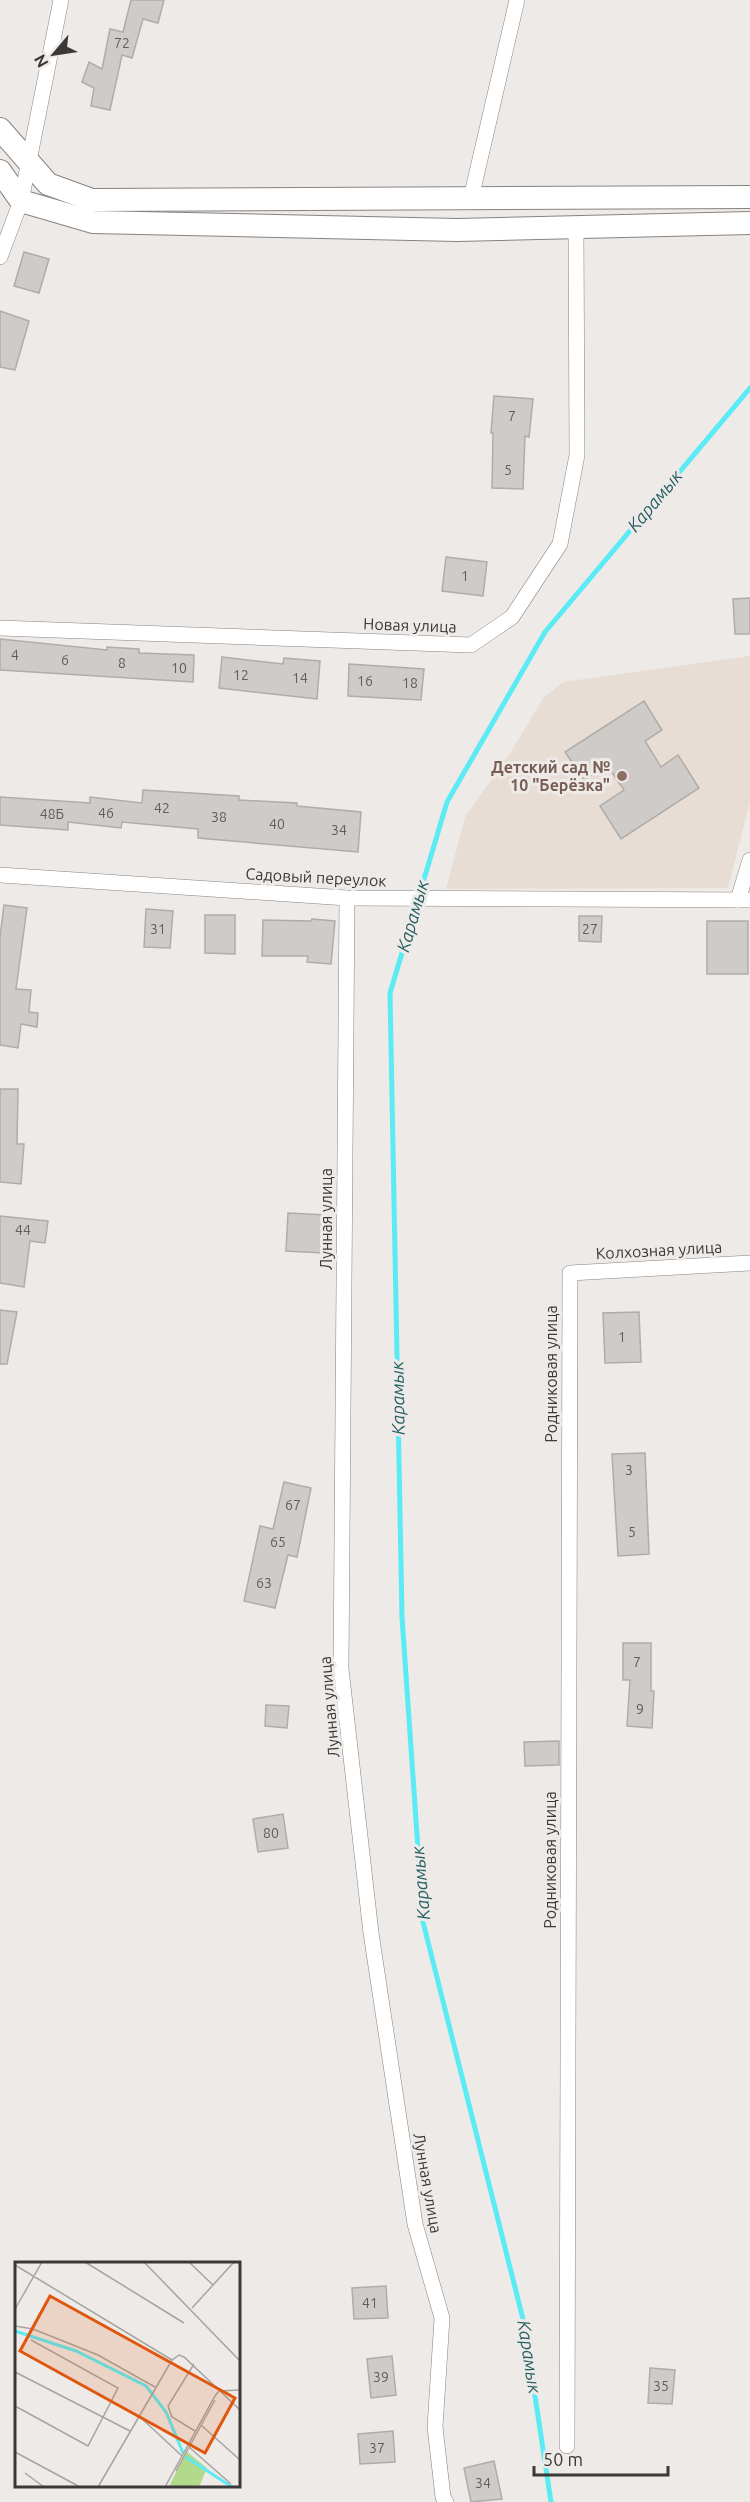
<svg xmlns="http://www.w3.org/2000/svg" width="750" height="2502" viewBox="0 0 750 2502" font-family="Ubuntu,sans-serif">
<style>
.built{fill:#e7ddd4}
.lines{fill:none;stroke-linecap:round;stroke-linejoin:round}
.stream{stroke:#5aebf5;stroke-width:5}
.building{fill:#cecbc8;stroke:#afaca9;stroke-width:1.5}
.street-casing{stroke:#878380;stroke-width:16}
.secondary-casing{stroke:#878380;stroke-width:24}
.street{stroke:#fff;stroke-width:15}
.secondary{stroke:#fff;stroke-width:22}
.education-dot{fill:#8d6e63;stroke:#eeeae7;stroke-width:2}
.labels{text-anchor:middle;stroke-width:6;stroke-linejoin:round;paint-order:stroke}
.number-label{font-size:14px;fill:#605e5c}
.street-label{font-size:16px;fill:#3b3938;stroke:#eeeae7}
.education-label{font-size:16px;font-weight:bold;fill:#785e54;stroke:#eeeae7;text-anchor:end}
.water-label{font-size:18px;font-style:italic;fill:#256065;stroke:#eeeae7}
.inset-river{fill:none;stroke:#5aebf5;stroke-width:3}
.inset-road{fill:none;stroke:#a6a3a1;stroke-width:1.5}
.view{fill:#df570e;fill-opacity:0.15;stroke:#df570e;stroke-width:3}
.inset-edge{fill:none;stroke:#3b3938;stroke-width:3}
</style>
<rect width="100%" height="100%" fill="#eeeae7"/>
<path class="built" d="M750,656v145l-22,87 -282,1 19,-72 47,-67 32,-53 19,-15z"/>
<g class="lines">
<path class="stream" d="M551,2502l-27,-179 -101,-401 -21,-305 -12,-624 57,-191 98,-170 205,-244"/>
</g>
<g class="building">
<path d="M131,0h33l-6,23 -15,-4 -11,39 -10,-3 -12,55 -19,-4 3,-18 -12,-6 7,-20 13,7 8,-40 13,3z"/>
<path d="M24,252l25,7 -10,34 -25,-7z"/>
<path d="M0,311l29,10 -14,49 -15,-3z"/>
<path d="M494,396l39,3 -4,38 -4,-1 -2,53 -31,-1 1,-55h-2z"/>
<path d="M446,557l41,5 -4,34 -41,-5z"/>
<path d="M750,598v36h-15l-2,-35z"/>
<path d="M0,639l107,11v-3l32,2v4l55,2 -1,27 -193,-12z"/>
<path d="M222,657l61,7 1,-6 36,3 -3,38 -98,-11z"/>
<path d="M349,664l75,5 -3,31 -73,-4z"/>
<path d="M644,701l18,29 -17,11 16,26 17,-12 21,33 -78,51 -21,-33 24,-16 -17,-25 -23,15 -19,-28z"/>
<path d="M143,790l96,6v4l58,3v3l64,6 -3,40 -160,-14v-9l-76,-7 -1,6 -53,-6v8l-68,-5v-28l90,6v-6l52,6z"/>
<path d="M4,905l23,3 -11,81 15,1 -2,22 9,1 -1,14 -16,-3 -3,24 -18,-3v-108z"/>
<path d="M146,909l27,2 -3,37 -26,-1z"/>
<path d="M205,915h30v39l-30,-1z"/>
<path d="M579,916h23l-1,26 -22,-1z"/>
<path d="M312,919l23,2 -4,43 -24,-2 1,-6h-46l1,-36 48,1z"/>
<rect x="707" y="921" width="41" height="53"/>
<path d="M0,1089h18l-1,55h7l-3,40 -21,-2z"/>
<path d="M288,1213l38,2 -2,38 -38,-2z"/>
<path d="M0,1216l48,5 -3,22 -15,-2 -6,46 -24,-4z"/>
<path d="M0,1310l17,2 -10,52h-7z"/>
<path d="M639,1312l2,50 -36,1 -2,-50z"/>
<path d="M645,1453l4,101 -31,2 -6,-102z"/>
<path d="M284,1482l27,6 -14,69 -9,-2 -13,53 -31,-7 16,-75 13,3z"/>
<path d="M623,1643h28v48h3l-2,37 -25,-2 3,-46h-7z"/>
<path d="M266,1705l23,1 -2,22 -22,-2z"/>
<path d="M559,1741v24l-34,1 -1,-24z"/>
<path d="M283,1814l5,34 -30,4 -5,-33z"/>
<path d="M386,2286l2,32 -34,1 -2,-31z"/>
<path d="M392,2356l4,39 -25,3 -4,-39z"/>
<path d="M650,2368l25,2 -3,34 -24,-1z"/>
<path d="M393,2431l2,31 -35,2 -2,-30z"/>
<path d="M494,2461l8,38 -31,3 -7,-34z"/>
</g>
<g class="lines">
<defs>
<g id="street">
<path d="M471,198l46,-198"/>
<path d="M0,257l21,-56 40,-201"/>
<path d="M0,628l471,17 41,-28 48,-73 17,-89 -1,-228"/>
<path d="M0,875l347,23 403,2"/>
<path d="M347,898l-6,771 30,264 44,291 27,94 -7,109 8,70 3,5"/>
<path d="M738,900l12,-40"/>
<path d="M567,2446l3,-1173 180,-10"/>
</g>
<g id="secondary">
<path d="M0,129l48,55 44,16 658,-3"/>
<path d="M0,171l21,30 72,21 364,8 293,-7"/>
</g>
</defs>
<use href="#street" class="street-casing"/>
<use href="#secondary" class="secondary-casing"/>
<use href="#street" class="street"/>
<use href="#secondary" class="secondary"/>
</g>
<circle class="education-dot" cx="622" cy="776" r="6"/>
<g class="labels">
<g class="number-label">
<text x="122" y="48">72</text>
<text x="512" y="421">7</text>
<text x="508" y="475">5</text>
<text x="465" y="581">1</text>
<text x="15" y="660">4</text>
<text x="65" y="665">6</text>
<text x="122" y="668">8</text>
<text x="179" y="673">10</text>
<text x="241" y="680">12</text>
<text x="300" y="683">14</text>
<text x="365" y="686">16</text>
<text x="410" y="688">18</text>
<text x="162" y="813">42</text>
<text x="106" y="818">46</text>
<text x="52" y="819">48Б</text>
<text x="219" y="822">38</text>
<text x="277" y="829">40</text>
<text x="339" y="835">34</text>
<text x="158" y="934">31</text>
<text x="590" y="934">27</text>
<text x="23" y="1235">44</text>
<text x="622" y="1342">1</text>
<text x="629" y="1475">3</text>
<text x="293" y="1510">67</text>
<text x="632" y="1537">5</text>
<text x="278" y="1547">65</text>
<text x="264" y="1588">63</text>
<text x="637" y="1667">7</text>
<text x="640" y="1714">9</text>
<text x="271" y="1838">80</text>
<text x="370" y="2308">41</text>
<text x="381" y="2382">39</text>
<text x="661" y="2391">35</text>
<text x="377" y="2453">37</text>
<text x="483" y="2488">34</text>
</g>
<g class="street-label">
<text transform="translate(410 625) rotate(2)" y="6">Новая улица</text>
<text transform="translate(316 877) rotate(3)" y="6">Садовый переулок</text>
<text transform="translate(326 1219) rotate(-90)" y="6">Лунная улица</text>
<text transform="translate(659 1250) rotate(-3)" y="6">Колхозная улица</text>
<text transform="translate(551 1374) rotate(-90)" y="6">Родниковая улица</text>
<text transform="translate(329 1707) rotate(-95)" y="6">Лунная улица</text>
<text transform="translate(550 1860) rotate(-90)" y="6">Родниковая улица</text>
<text transform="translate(428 2183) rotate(80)" y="6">Лунная улица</text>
</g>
<g class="education-label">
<text x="610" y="773">Детский сад №<tspan x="610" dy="18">10 "Берёзка"</tspan></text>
</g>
<g class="water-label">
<text transform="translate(655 501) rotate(-50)" y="6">Карамык</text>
<text transform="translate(413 916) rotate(-74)" y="6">Карамык</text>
<text transform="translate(398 1398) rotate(-91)" y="6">Карамык</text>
<text transform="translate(421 1883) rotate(-95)" y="6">Карамык</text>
<text transform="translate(529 2357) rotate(81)" y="6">Карамык</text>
</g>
</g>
<g transform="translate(15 2262)">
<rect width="225" height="225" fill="#eeeae7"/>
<path d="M171,189l21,17 -8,19h-30z" fill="#b2da8d"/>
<path class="inset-river" d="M0,69l61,20 70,35 20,26 17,41M171,195l46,30"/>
<path class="inset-road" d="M70,0l99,61M129,0l96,99M174,0l24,23M0,3l157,95 7,-5 5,2 56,53M177,46l42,-46M0,47l27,-47M0,64l18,3 65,26 57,32M179,102l-26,42 4,11 23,14M0,110l115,59M0,144l73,40 30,-58 -87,-48M124,154l43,40M186,163l39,35M174,185l42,37M0,190l65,35M161,209l39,-71M10,211l19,14M83,225l74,-127M150,225l50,-91 4,-5 21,-1"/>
<path class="view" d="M35,34l185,102 -30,55 -185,-102z"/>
<rect width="225" height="225" class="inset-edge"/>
</g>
<g transform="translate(54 54) rotate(241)" stroke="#eeeae7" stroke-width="4.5" paint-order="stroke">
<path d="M0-4.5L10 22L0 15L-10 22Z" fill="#3b3938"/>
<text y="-9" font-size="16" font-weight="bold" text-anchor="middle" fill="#3b3938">N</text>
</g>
<path d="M534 2466v9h134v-9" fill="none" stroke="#3b3938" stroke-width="3"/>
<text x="543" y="2466" font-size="18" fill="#3b3938" stroke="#eeeae7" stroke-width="4.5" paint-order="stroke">50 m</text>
</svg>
